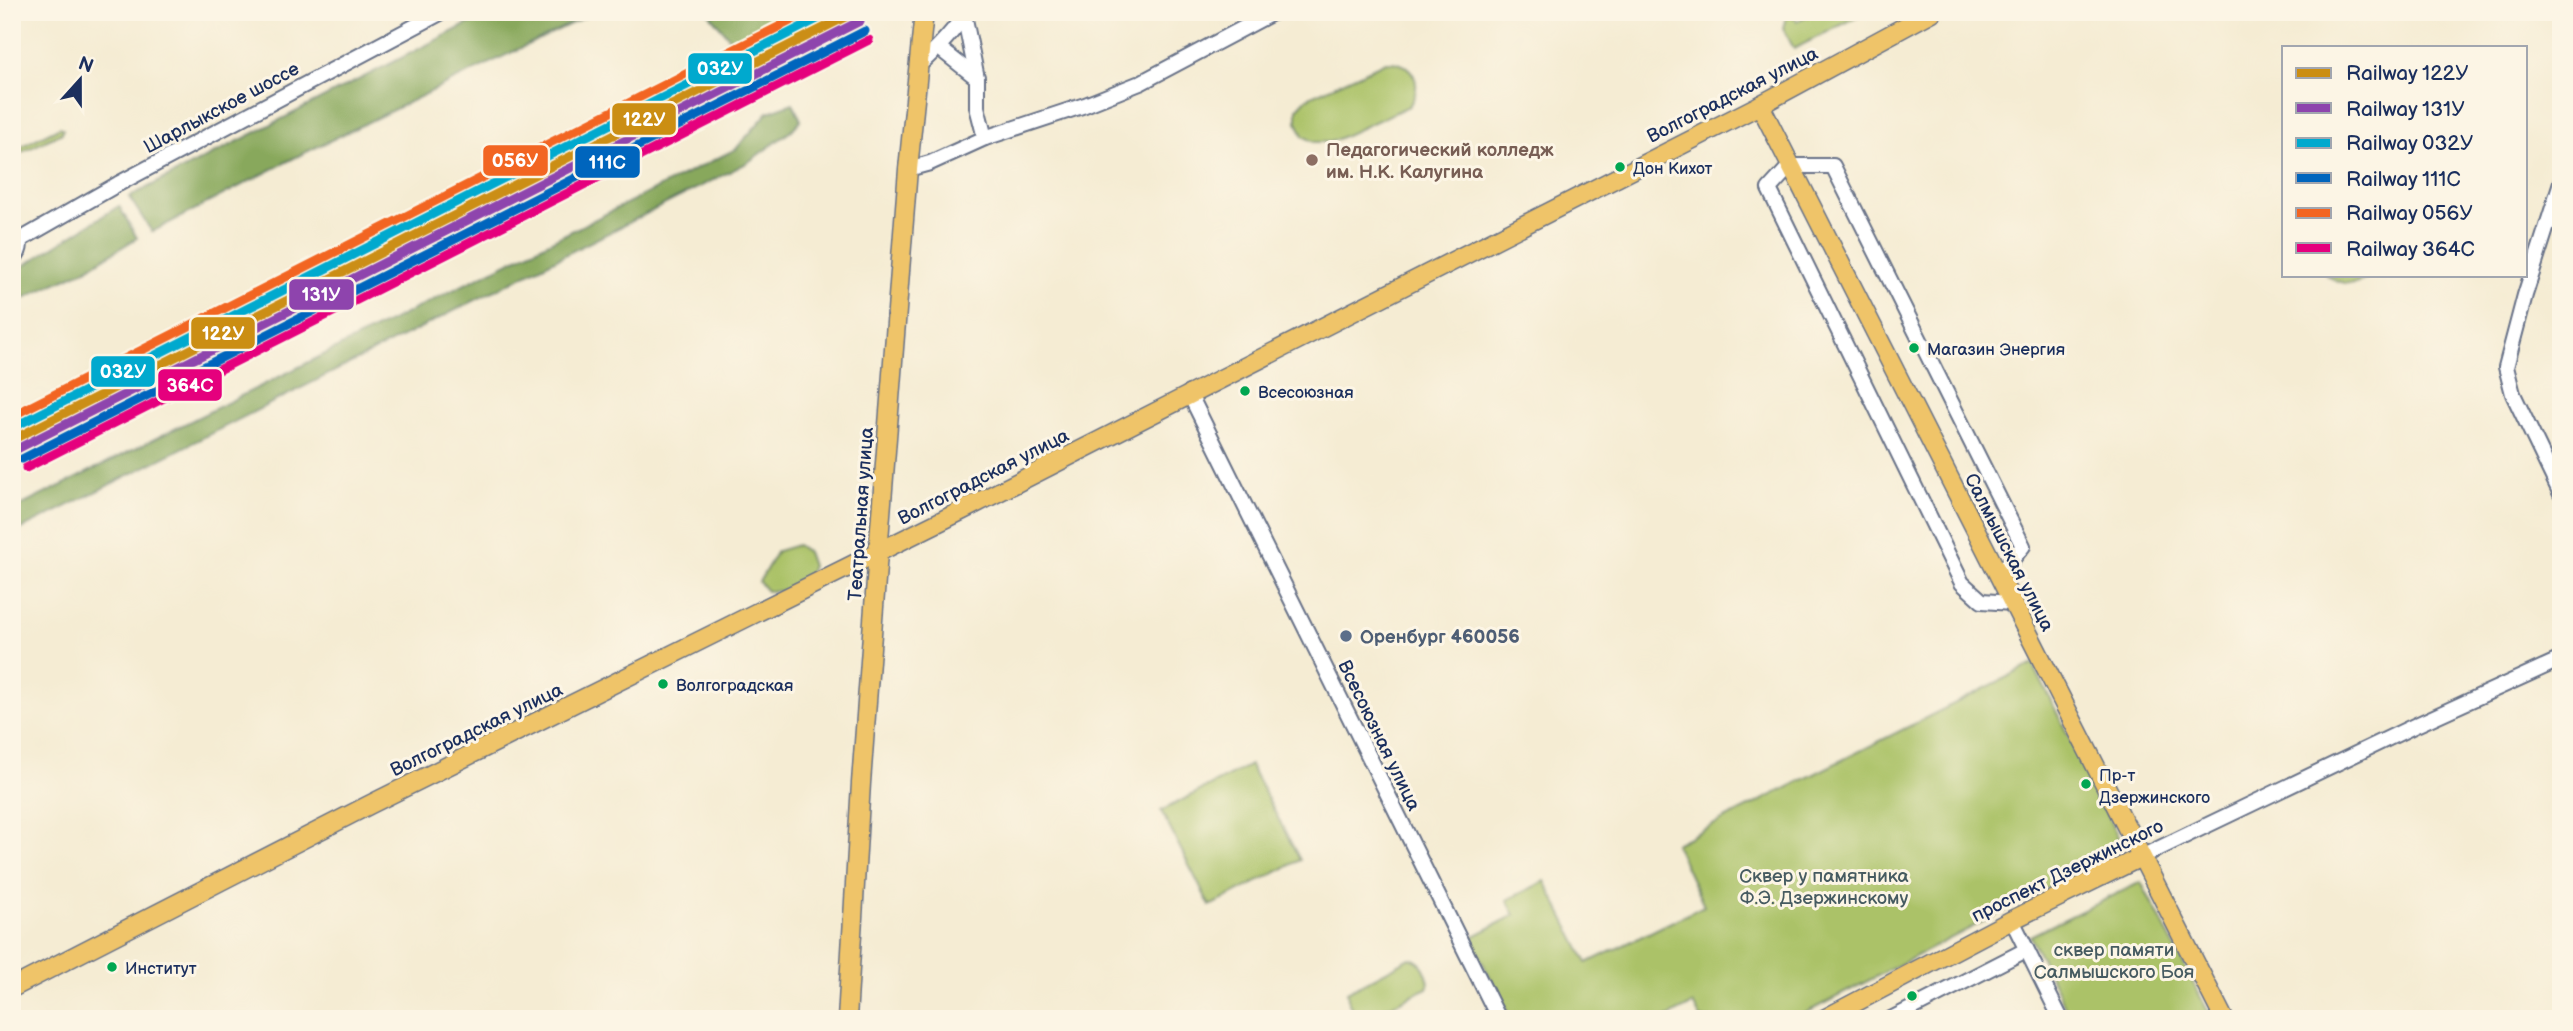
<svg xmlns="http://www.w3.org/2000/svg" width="2573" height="1031" viewBox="0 0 2573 1031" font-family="'Balsamiq Sans',sans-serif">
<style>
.green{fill:#abc267;stroke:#637862;stroke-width:2}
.forest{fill:#88a85c;stroke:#526c5d;stroke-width:2}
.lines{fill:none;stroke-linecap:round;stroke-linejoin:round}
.minor-casing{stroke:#677187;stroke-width:18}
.major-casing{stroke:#677187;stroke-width:21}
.minor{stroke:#fff;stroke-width:14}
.major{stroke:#efc469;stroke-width:18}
.rail-casing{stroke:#1b2f5e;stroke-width:5}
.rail{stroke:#fcf5e5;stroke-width:2.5;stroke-dasharray:8;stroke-linecap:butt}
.rail-1-casing{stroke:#fcf5e5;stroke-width:14}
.rail-2-casing{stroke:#fcf5e5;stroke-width:14}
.rail-3-casing{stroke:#fcf5e5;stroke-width:14}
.rail-4-casing{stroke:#fcf5e5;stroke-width:14}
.rail-5-casing{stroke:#fcf5e5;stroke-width:14}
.rail-6-casing{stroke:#fcf5e5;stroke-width:14}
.rail-1{stroke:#cb8e13;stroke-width:9}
.rail-2{stroke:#8e44ad;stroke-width:9}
.rail-3{stroke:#00a9ce;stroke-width:9}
.rail-4{stroke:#0065bd;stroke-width:9}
.rail-5{stroke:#f26522;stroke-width:9}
.rail-6{stroke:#e5007d;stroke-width:9}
.education-dot{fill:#8d6e63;stroke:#fcf5e5;stroke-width:2.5}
.bus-dot{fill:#00a651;stroke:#fcf5e5;stroke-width:2.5}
.service-dot{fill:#5c6f8a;stroke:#fcf5e5;stroke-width:2.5}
.labels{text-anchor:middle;stroke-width:6;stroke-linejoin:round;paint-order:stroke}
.bus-label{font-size:17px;fill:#1b2f5e;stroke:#fcf5e5;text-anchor:start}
.street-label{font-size:19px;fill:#1b2f5e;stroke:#fcf5e5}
.education-label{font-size:19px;font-weight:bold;fill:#785e54;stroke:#fcf5e5;text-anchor:start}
.service-label{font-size:19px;font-weight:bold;fill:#4e5e75;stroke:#fcf5e5;text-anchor:start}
.park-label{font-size:19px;fill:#465b61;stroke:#fcf5e5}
.line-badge{stroke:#fcf5e5;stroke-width:2.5}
.badge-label{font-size:19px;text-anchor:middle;font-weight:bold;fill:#fff}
</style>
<rect width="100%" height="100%" fill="#fcf5e5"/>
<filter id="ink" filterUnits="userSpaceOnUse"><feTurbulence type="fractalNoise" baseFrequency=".0143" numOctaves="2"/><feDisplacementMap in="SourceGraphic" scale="14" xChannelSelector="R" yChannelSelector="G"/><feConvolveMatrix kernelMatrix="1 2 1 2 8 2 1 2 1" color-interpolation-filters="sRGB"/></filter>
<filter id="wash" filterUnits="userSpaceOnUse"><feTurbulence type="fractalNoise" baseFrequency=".00686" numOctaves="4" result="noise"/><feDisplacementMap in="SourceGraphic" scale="28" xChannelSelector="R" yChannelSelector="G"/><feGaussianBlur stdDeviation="1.57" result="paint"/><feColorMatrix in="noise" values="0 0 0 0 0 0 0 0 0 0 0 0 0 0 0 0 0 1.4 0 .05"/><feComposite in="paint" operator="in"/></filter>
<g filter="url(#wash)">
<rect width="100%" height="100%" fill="#f5ecd3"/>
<g class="green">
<path d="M788,12h20l-38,21v-9z"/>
<path d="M1814,12h53l-73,37 -11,-21 3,-11 6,-3 5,7z"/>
<path d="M1386,62c28,-1 38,22 23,44l-78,36h-17l-11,-6 -6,-14v-13l10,-11z"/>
<path d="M60,127l3,2 -1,4 -50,24v-6z"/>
<path d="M2326,275h46c-15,12 -31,10 -46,0z"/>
<path d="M797,545l10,7 5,14 -6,14 -22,11h-17l-8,-9 18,-31z"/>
<path d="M2033,664l91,185 -330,170h-93l-8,-15 -29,15h-153l-41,-81 45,-23 -8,-15 38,-19 42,82 117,-57 -29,-62z"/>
<path d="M1250,765l50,95 -90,46 -49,-95z"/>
<path d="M2141,882l71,137h-141l-41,-83z"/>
<path d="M1410,958c13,3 16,13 19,25l-2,5 -62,30h-6l-10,-14 -2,-12z"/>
</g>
<g class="forest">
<path d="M491,12h104l-301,146 -142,74 -23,-35z"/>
<path d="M708,12h80l-53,33z"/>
<path d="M793,103l8,17 -10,11 -44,32 -735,371v-24l724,-361 32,-37z"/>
<path d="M119,206l18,32 -51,31 -74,35v-31z"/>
</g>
</g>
<g filter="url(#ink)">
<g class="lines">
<defs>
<g id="minor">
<path d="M964,14l13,64v29l8,31"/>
<path d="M939,48l38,30"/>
<path d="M919,65c18,-16 34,-32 47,-53"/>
<path d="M908,169l22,-6 55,-25 100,-33 55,-22 134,-71"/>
<path d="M2561,182l-36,113 -19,72 7,27 48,100"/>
<path d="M12,232c11,10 10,18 0,29"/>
<path d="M20,240l98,-56 324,-172"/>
<path d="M1189,393l310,626"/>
<path d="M1999,576l24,-30 -190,-380h-43l-21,23 193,394 20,18 30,2"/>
<path d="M2141,857l273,-131 147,-67"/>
<path d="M2012,920l49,99"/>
<path d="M1891,1019l135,-69"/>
</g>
<g id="major">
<path d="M1760,105l464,914"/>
<path d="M12,988l357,-183 594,-295 797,-405 172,-93"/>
<path d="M847,1019l14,-236 17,-230 30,-384 16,-157"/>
<path d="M1824,1019l188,-99 129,-63"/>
</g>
</defs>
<use href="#minor" class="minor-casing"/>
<use href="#major" class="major-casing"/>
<use href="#minor" class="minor"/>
<use href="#major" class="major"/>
<defs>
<path id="rail" d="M12,423l812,-411"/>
</defs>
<use href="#rail" class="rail-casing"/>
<use href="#rail" class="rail"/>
<defs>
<path id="rail-1" d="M12,440l843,-428"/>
<path id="rail-2" d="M17,449l843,-428"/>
<path id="rail-3" d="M12,428l819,-416"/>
<path id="rail-4" d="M22,459l843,-428"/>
<path id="rail-5" d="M12,416l796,-404"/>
<path id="rail-6" d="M26,468l843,-428"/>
</defs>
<use href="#rail-1" class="rail-1-casing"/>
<use href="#rail-2" class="rail-2-casing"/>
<use href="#rail-3" class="rail-3-casing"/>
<use href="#rail-4" class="rail-4-casing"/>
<use href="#rail-5" class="rail-5-casing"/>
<use href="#rail-6" class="rail-6-casing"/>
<use href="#rail-1" class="rail-1"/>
<use href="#rail-2" class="rail-2"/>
<use href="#rail-3" class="rail-3"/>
<use href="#rail-4" class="rail-4"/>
<use href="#rail-5" class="rail-5"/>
<use href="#rail-6" class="rail-6"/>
</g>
</g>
<circle class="education-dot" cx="1312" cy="160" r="7"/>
<g class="bus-dot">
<circle cx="1620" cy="167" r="6"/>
<circle cx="1914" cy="348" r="6"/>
<circle cx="1245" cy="391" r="6"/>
<circle cx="663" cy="684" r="6"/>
<circle cx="2086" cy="784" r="6"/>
<circle cx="112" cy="967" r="6"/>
<circle cx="1912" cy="996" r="6"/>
</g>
<circle class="service-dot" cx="1346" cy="636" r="7"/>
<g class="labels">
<g class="bus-label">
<text x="1633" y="174">Дон Кихот</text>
<text x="1927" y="355">Магазин Энергия</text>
<text x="1258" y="398">Всесоюзная</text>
<text x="676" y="691">Волгоградская</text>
<text x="2099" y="781">Пр-т<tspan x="2099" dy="22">Дзержинского</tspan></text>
<text x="125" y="974">Институт</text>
</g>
<g class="street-label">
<text transform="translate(1732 94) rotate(-27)" y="7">Волгоградская улица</text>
<text transform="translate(221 107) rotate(-28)" y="7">Шарлыкское шоссе</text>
<text transform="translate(983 476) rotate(-27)" y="7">Волгоградская улица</text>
<text transform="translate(860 514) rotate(-86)" y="7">Театральная улица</text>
<text transform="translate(2010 552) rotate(63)" y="7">Салмышская улица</text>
<text transform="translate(476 729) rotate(-26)" y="7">Волгоградская улица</text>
<text transform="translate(1380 735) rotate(64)" y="7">Всесоюзная улица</text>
<text transform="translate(2067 870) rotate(-26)" y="7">проспект Дзержинского</text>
</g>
<g class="education-label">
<text x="1326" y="156">Педагогический колледж<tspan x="1326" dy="22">им. Н.К. Калугина</tspan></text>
</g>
<g class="service-label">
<text x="1360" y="643">Оренбург 460056</text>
</g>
<g class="park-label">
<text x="1824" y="882">Сквер у памятника<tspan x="1824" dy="22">Ф.Э. Дзержинскому</tspan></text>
<text x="2114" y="956">сквер памяти<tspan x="2114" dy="22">Салмышского Боя</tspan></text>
</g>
</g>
<g class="line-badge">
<rect x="687" y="52" width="66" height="33" rx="7" fill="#00a9ce"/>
<rect x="611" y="102" width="66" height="34" rx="7" fill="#cb8e13"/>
<rect x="482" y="144" width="67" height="33" rx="7" fill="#f26522"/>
<rect x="574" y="145" width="67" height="34" rx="7" fill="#0065bd"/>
<rect x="288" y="278" width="67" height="33" rx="7" fill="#8e44ad"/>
<rect x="190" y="316" width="66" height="34" rx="7" fill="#cb8e13"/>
<rect x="90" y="355" width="66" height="33" rx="7" fill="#00a9ce"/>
<rect x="157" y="368" width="66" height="34" rx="7" fill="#e5007d"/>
</g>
<g class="badge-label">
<text x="720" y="75">032У</text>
<text x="644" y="126">122У</text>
<text x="515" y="167">056У</text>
<text x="607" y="169">111С</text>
<text x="321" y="301">131У</text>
<text x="223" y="340">122У</text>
<text x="123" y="378">032У</text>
<text x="190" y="392">364С</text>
</g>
<rect width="2573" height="1031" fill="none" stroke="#fcf5e5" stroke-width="42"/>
<rect x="2282" y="46" width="245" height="231" fill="#fcf5e5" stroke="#a2a6af" stroke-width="2"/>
<rect x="2296" y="68" width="35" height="10" fill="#cb8e13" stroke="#a2a6af" stroke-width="2"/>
<text x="2346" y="80" font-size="21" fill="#1b2f5e">Railway 122У</text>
<rect x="2296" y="103" width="35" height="10" fill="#8e44ad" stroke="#a2a6af" stroke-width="2"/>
<text x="2346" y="116" font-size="21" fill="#1b2f5e">Railway 131У</text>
<rect x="2296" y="138" width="35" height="10" fill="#00a9ce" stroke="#a2a6af" stroke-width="2"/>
<text x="2346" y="150" font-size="21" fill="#1b2f5e">Railway 032У</text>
<rect x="2296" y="173" width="35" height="10" fill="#0065bd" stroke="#a2a6af" stroke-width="2"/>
<text x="2346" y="186" font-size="21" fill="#1b2f5e">Railway 111С</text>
<rect x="2296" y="208" width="35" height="10" fill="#f26522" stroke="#a2a6af" stroke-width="2"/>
<text x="2346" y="220" font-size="21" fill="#1b2f5e">Railway 056У</text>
<rect x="2296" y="243" width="35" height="10" fill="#e5007d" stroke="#a2a6af" stroke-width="2"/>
<text x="2346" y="256" font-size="21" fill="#1b2f5e">Railway 364С</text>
<g transform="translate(80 80) rotate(21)" stroke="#fcf5e5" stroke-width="5" paint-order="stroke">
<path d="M0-5L12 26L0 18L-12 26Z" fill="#1b2f5e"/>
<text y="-10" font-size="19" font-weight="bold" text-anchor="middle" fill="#1b2f5e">N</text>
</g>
</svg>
